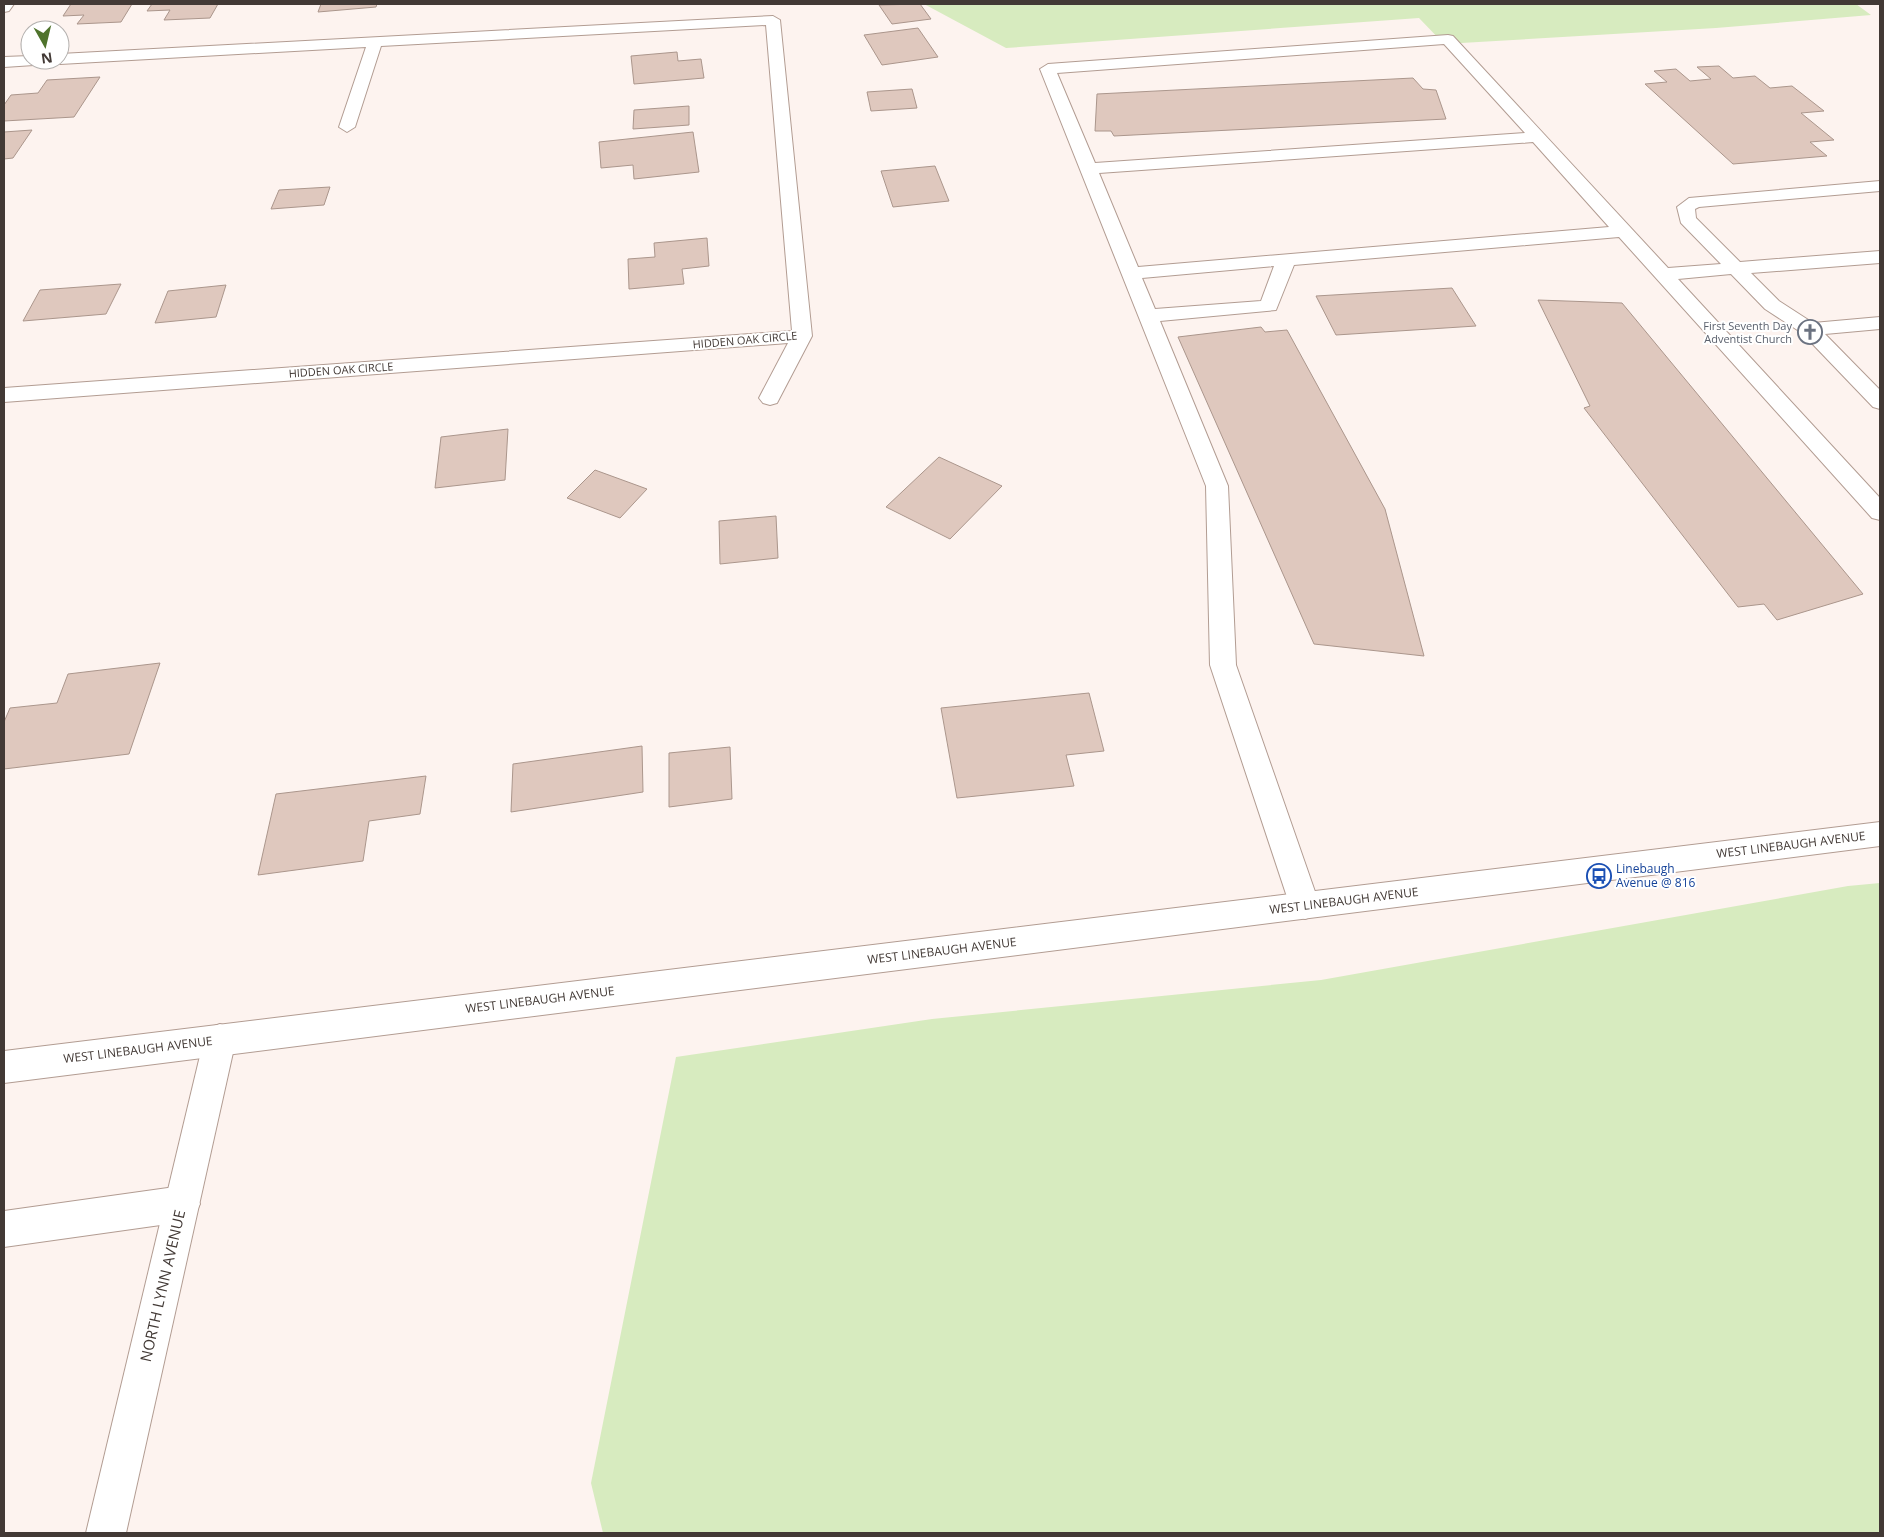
<svg xmlns="http://www.w3.org/2000/svg" width="1884" height="1537" viewBox="0 0 1884 1537" font-family="'Open Sans',sans-serif">
<style>
.green{fill:#d7ebbf}
.building{fill:#dfc8be;stroke:#ab968c}
.lines{fill:none;stroke-linecap:round;stroke-linejoin:round}
.service-casing{stroke:#b29c92;stroke-width:2}
.minor-casing{stroke:#b29c92;stroke-width:2}
.tertiary-casing{stroke:#b29c92;stroke-width:2}
.service{fill:#fff;fill-rule:evenodd}
.minor{fill:#fff;fill-rule:evenodd}
.tertiary{fill:#fff;fill-rule:evenodd}
.labels{text-anchor:middle;stroke-width:4;stroke-linejoin:round;paint-order:stroke}
.far-worship-label{font-size:11px;fill:#5b616d;stroke:#fff;text-anchor:end}
.far-street-label{font-size:11px;fill:#423935;stroke:#fff}
.street-label{font-size:12px;fill:#423935;stroke:#fff}
.transit-label{font-size:12px;fill:#164399;stroke:#fff;text-anchor:start}
.near-street-label{font-size:15px;fill:#423935;stroke:#fff}
</style>
<rect width="100%" height="100%" fill="#fdf3ef"/>
<g class="green">
<path d="M924,4h932l15,11 -155,13 -272,16 -25,-26 -413,30z"/>
<path d="M1880,883v650h-1277l-12,-50 85,-426 256,-38 389,-39 527,-94z"/>
</g>
<g class="building">
<path d="M71,4h61l-11,18 -44,2 7,-9 -21,1z"/>
<path d="M152,4h66l-8,14 -46,2 6,-10 -23,1z"/>
<path d="M321,4h56l-1,3 -58,5z"/>
<path d="M920,4l11,15 -39,5 -13,-19z"/>
<path d="M918,28l20,29 -56,8 -18,-30z"/>
<path d="M677,52l1,9 23,-2 3,19 -70,6 -3,-28z"/>
<path d="M1719,66l14,12 22,-2 15,12 22,-2 32,25 -23,2 33,27 -24,2 17,14 -94,8 -88,-80 22,-2 -13,-11 22,-2 14,12 21,-2 -14,-12z"/>
<path d="M100,77l-26,40 -70,4v-16l7,-10 27,-2 9,-13z"/>
<path d="M1413,78l10,11 13,1 10,29 -332,17 -3,-5h-16l2,-37z"/>
<path d="M912,89l5,19 -46,3 -4,-19z"/>
<path d="M689,106v19l-56,4 1,-19z"/>
<path d="M32,130l-19,28 -9,1v-27z"/>
<path d="M693,132l6,40 -65,7 -1,-14 -32,3 -2,-26z"/>
<path d="M935,166l14,35 -56,6 -12,-36z"/>
<path d="M330,187l-6,18 -53,4 8,-19z"/>
<path d="M707,238l2,28 -27,3 2,15 -55,5 -1,-30 27,-2 -1,-14z"/>
<path d="M121,284l-15,30 -83,7 17,-31z"/>
<path d="M226,285l-10,32 -61,6 13,-32z"/>
<path d="M1452,288l24,38 -140,9 -20,-39z"/>
<path d="M1538,300l84,3 241,291 -86,26 -13,-16 -26,3 -154,-199 6,-2z"/>
<path d="M1261,327l4,5 22,-2 98,179 39,147 -110,-12 -136,-307z"/>
<path d="M508,429l-3,51 -70,8 6,-51z"/>
<path d="M939,457l63,29 -52,53 -64,-32z"/>
<path d="M595,470l52,19 -27,29 -53,-20z"/>
<path d="M776,516l2,42 -58,6 -1,-43z"/>
<path d="M160,663l-31,91 -125,15v-47l6,-14 47,-5 11,-29z"/>
<path d="M1089,693l15,58 -38,4 8,31 -117,12 -16,-90z"/>
<path d="M642,746l1,46 -132,20 2,-48z"/>
<path d="M730,747l2,52 -63,8v-54z"/>
<path d="M426,776l-6,38 -51,7 -6,40 -105,14 18,-81z"/>
</g>
<g class="lines">
<defs>
<g id="service">
<path d="M1448,35l5,1 215,232 53,-4 -40,-41 -4,-16 12,-9 191,-17v10l-181,16 -4,2 1,9 44,44 140,-11v12l-129,10 28,28 34,22 67,-6v12l-55,5 55,56v19l-7,-2 -71,-74 -37,-24 -34,-35 -53,5 202,219v22l-8,-2 -253,-281 -325,28 -18,45 -116,11 68,165 8,179 84,241 -4,9 -11,4 -11,-4 -4,-9 -80,-241 -4,-179 -166,-417 8,-5zM1444,44l81,89 -430,30 -38,-90zM1533,142l76,85 -471,40 -39,-94zM1274,266l-13,35 -106,8 -13,-31z"/>
<path d="M182,1186l12,6 6,12 -6,12 -12,6 -178,25v-36z"/>
</g>
<g id="minor">
<path d="M4,4h10l-5,7 -5,1z"/>
<path d="M773,16l7,4 32,316 -35,67 -7,2 -7,-2 -4,-5 29,-55 -784,59v-14l788,-57 -26,-306 -385,21 -26,81 -8,5 -8,-5 27,-80 -306,17 -7,-4h7v-6z"/>
<path d="M30,56v4h12l-8,5 -30,2v-10z"/>
<path d="M220,1024l11,4 5,11 -110,494h-40l118,-494 5,-11z"/>
</g>
<path id="tertiary" d="M1880,822v24l-1876,237v-32z"/>
</defs>
<use href="#service" class="service-casing"/>
<use href="#minor" class="minor-casing"/>
<use href="#tertiary" class="tertiary-casing"/>
<use href="#service" class="service"/>
<use href="#minor" class="minor"/>
<use href="#tertiary" class="tertiary"/>
</g>
<defs>
<symbol id="church-ring" viewBox="-11 -11 22 22"><circle r="9.5" fill="#fff" stroke="#6b7280" stroke-width="1.5"/><path d="M-1.2-6h2.4v3.5h3.3v2.4h-3.3V6h-2.4V-.1h-3.3v-2.4h3.3Z" fill="#6b7280"/></symbol>
<symbol id="bus-ring" viewBox="-11 -11 22 22"><circle r="9.5" fill="#fff" stroke="#1a4fb4" stroke-width="1.5"/><path d="M-5-6H5V4H4V6H2V4H-2V6H-4V4H-5ZM-3.5-4V0h7V-4ZM-3.5 1.2v1.5H-2V1.2ZM2 1.2v1.5H3.5V1.2Z" fill="#1a4fb4"/></symbol>
</defs>
<g fill-rule="evenodd">
<use href="#church-ring" x="1796" y="318" width="28" height="28"/>
<use href="#bus-ring" x="1585" y="862" width="28" height="28"/>
</g>
<g class="labels">
<g class="far-worship-label">
<text x="1792" y="330">First Seventh Day<tspan x="1792" dy="13">Adventist Church</tspan></text>
</g>
<g class="far-street-label">
<text transform="translate(745 340) rotate(-5)" y="4">HIDDEN OAK CIRCLE</text>
<text transform="translate(341 370) rotate(-4)" y="4">HIDDEN OAK CIRCLE</text>
</g>
<g class="street-label">
<text transform="translate(1791 845) rotate(-7)" y="4">WEST LINEBAUGH AVENUE</text>
<text transform="translate(1344 901) rotate(-7)" y="4">WEST LINEBAUGH AVENUE</text>
<text transform="translate(942 951) rotate(-7)" y="4">WEST LINEBAUGH AVENUE</text>
<text transform="translate(540 1000) rotate(-7)" y="4">WEST LINEBAUGH AVENUE</text>
<text transform="translate(138 1050) rotate(-7)" y="4">WEST LINEBAUGH AVENUE</text>
</g>
<g class="transit-label">
<text x="1616" y="873">Linebaugh<tspan x="1616" dy="14">Avenue @ 816</tspan></text>
</g>
<g class="near-street-label">
<text transform="translate(163 1286) rotate(-77)" y="5">NORTH LYNN AVENUE</text>
</g>
</g>
<rect width="1884" height="1537" fill="none" stroke="#423935" stroke-width="10"/>
<g transform="translate(45 45) rotate(172)"><circle r="24" fill="#ffffff" stroke="#b3b0ae"/>
<path d="M0-4L9 19L0 12L-9 19Z" fill="#4f732c"/>
<text y="-8" font-size="14" font-weight="bold" text-anchor="middle" fill="#423935">N</text>
</g>
</svg>
